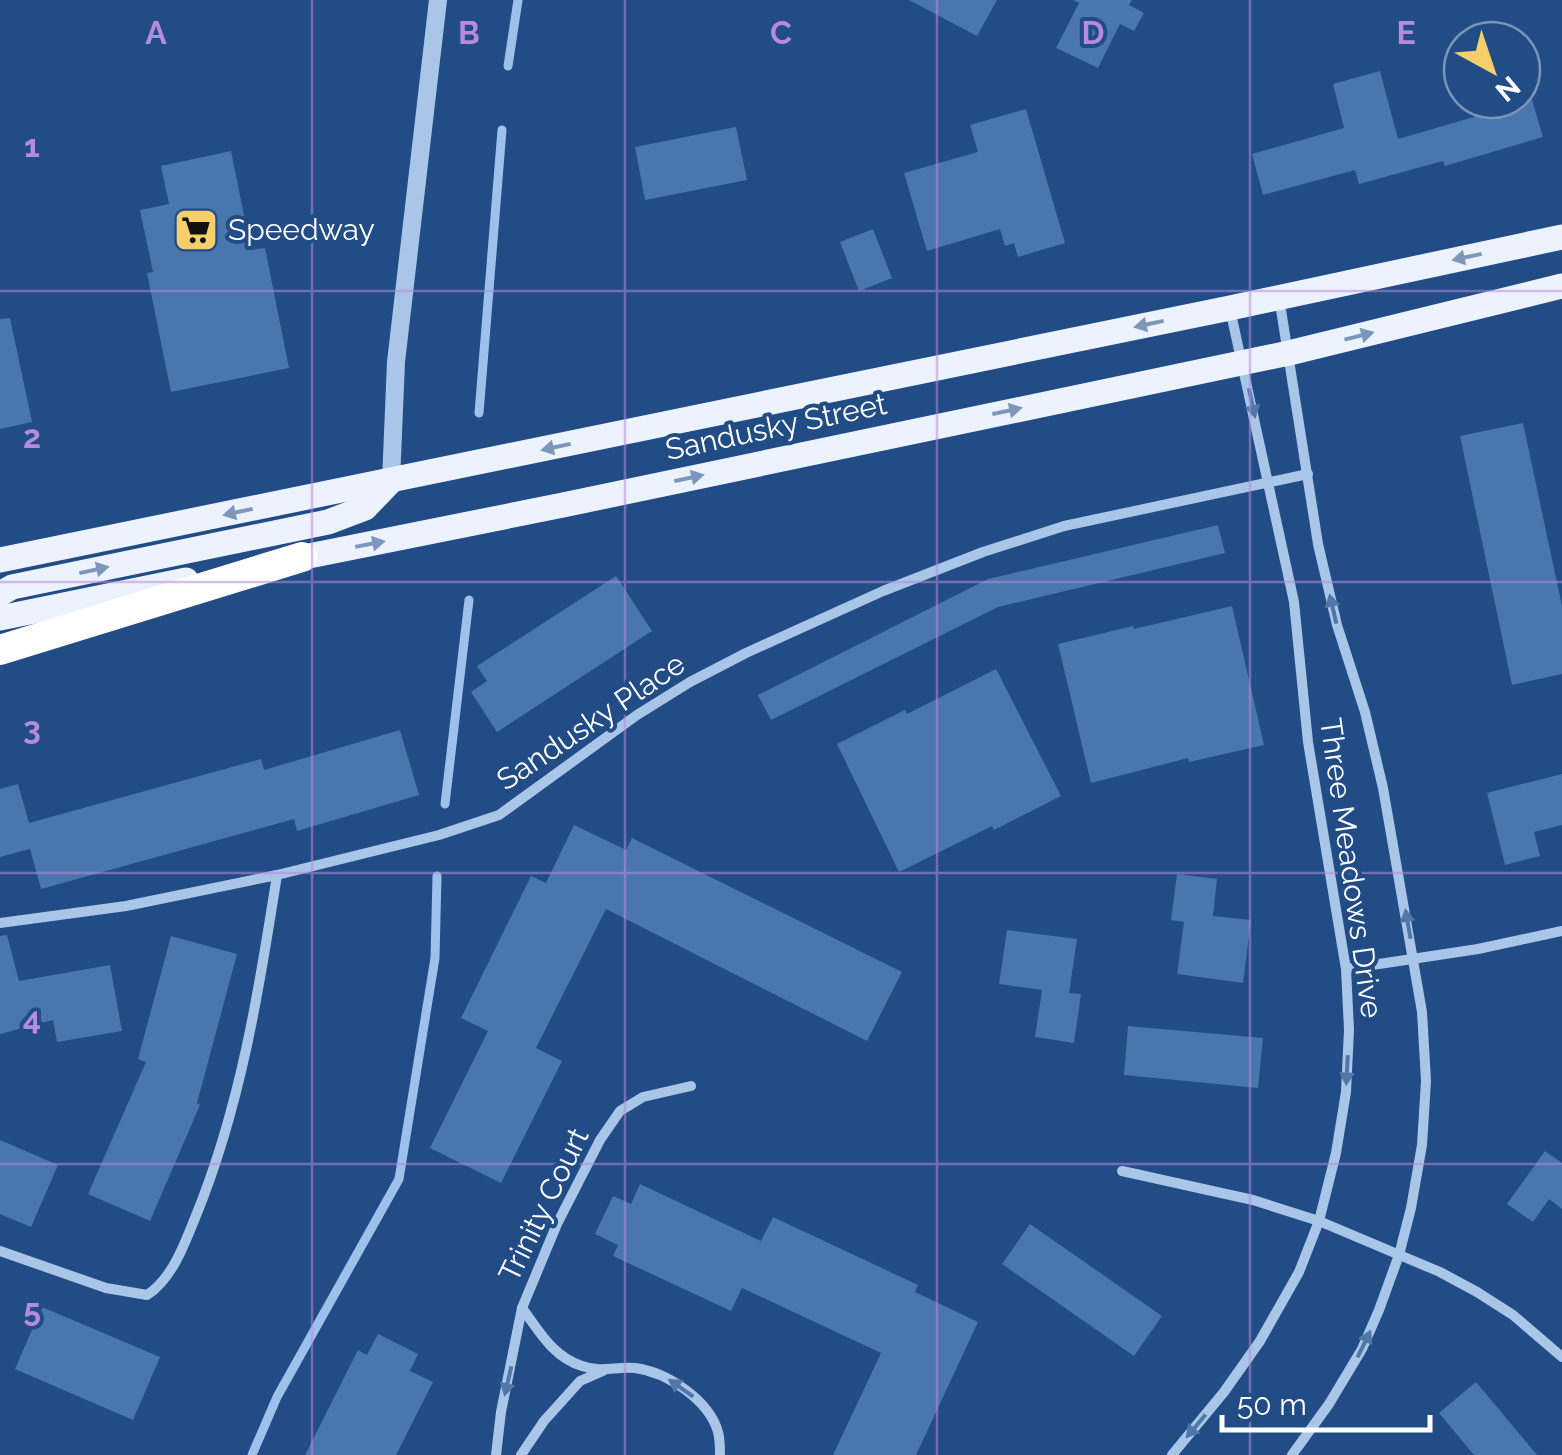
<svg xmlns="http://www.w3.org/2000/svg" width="1562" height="1455" viewBox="0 0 1562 1455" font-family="Raleway,sans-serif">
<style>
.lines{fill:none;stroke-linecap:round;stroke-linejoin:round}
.stream{stroke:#9dc1ea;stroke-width:9}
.building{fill:#4976ad}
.minor{stroke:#a9c6e9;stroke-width:10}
.tertiary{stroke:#a9c6e9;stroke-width:18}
.primary{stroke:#edf3fe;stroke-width:25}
.motorway{stroke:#fff;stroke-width:30}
.oneway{fill:#7d97bb}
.oneway2{fill:#5177a8}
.grid{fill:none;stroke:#b68bdc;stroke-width:2.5;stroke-opacity:0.55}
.labels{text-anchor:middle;stroke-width:8;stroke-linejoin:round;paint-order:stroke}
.poi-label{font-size:30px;fill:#fff;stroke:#214c85;text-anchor:start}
.street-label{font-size:30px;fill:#fff;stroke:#214c85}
.grid-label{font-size:32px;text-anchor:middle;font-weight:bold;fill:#b68bdc;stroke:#214c85;stroke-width:8;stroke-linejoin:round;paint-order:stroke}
</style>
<rect width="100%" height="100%" fill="#214c85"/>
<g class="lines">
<g class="stream">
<path d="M508,66l10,-66"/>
<path d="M479,413l23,-283"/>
<path d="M445,804l24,-204"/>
<path d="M252,1455l25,-58 122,-218 36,-221 2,-82"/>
</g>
</g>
<g class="building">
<path d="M909,0h88l-20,36z"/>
<path d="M1073,0h59l-3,5 15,8 -10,18 -14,-7 -22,44 -42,-20 23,-45z"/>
<path d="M1380,71l18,68 76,-22 -5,-17h63l11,37 -98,29 -2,-5 -84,23 -4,-14 -92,25 -11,-41 92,-26 -11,-44z"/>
<path d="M1026,109l39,134 -47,14 -4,-14 -9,3 -5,-17 -73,22 -23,-78 74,-21 -8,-27z"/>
<path d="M736,127l11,53 -102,20 -10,-53z"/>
<path d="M231,151l20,99 14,-2 24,120 -118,24 -24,-119 6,-1 -13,-62 29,-6 -8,-38z"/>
<path d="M873,229l19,49 -33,13 -19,-49z"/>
<path d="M10,318l22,104 -32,7v-110z"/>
<path d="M1523,423l39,183v68l-50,11 -52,-249z"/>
<path d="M1218,525l7,28 -227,54 -227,113 -13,-25 230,-116z"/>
<path d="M616,576l36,55 -155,101 -26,-40 16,-11 -10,-15z"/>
<path d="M1232,606l32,139 -75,17 -1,-4 -97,25 -33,-139 75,-18 1,3z"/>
<path d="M996,669l65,127 -67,34 -2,-4 -93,46 -62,-128 68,-34 2,4z"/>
<path d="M400,730l19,65 -122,36 -3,-12 -253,70 -11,-40 -30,8v-68l18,-5 11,39 232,-64 3,11z"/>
<path d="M1562,774v51l-28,7 6,24 -35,9 -18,-72z"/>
<path d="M574,825l52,25 6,-12 270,134 -35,69 -261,-132 -70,139 26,13 -61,122 -71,-35 58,-117 -27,-13 70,-142 15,7z"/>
<path d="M1177,874l40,5 -4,37 38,4 -8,63 -66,-9 7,-52 -13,-2z"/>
<path d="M1007,930l70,9 -8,54 12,1 -7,49 -39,-6 7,-47 -43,-6z"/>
<path d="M7,935l12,46 91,-16 12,66 -65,11 -4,-22 -53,14v-98z"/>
<path d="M171,936l66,18 -40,149 3,2 -50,116 -62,-27 58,-132 -8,-3z"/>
<path d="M1128,1026l135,12 -5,50 -134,-13z"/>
<path d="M0,1140l58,25 -27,62 -31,-13z"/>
<path d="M1545,1151l17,12v46l-13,-10 -16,23 -26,-18z"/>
<path d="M640,1184l121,57 12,-24 145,68 -3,7 63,30 -62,133h-83l48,-102 -139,-65 -11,23 -118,-55 5,-11 -23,-11 18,-38 18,8z"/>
<path d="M1030,1224l132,92 -28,40 -132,-92z"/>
<path d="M42,1307l118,50 -27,63 -118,-51z"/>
<path d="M378,1334l40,20 -8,17 23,11 -37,73h-91l53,-105 9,5z"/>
<path d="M1476,1382l61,73h-63l-35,-42z"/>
</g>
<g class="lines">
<g class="minor">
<path d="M1279,297l39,247 19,81 28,87 18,76 39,224 4,69 -4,64 -11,63 -12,47 -20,55 -17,39 -33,55 -37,51"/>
<path d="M0,923l126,-17 151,-31 162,-40 60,-20 138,-100 53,-33 56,-29 137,-62 100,-39 81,-26 244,-52"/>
<path d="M1346,969l132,-20 84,-18"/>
<path d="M1122,1171l131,29 66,21 121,51 37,20 36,23 49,42"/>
<path d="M0,1251l106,37 41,7c25,-16 37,-50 48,-77 45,-109 64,-227 82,-343"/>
<path d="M522,1308c17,23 31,49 60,58 20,7 34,0 53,2 32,4 74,32 83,64 2,7 2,16 2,23"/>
<path d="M496,1455l5,-43 21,-104 35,-84 43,-84 20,-29 23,-14 48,-11"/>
<path d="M521,1455l23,-34 36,-40 23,-10"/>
<path d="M1172,1455l52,-63 36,-51 39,-69 20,-51 17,-68 10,-61 3,-62 -3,-61 -38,-227 -14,-140 -64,-293"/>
</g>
<path class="tertiary" d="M391,481l5,-119 42,-362"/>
<g class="primary">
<path d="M0,560l1230,-252 332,-71"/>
<path d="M284,561l279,-56 726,-152 273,-67"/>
<path d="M0,594l12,-7 316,-65 37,-14 26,-27"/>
<path d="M0,618l186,-38"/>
</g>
<path class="motorway" d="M0,650l302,-93"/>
</g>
<defs><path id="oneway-solid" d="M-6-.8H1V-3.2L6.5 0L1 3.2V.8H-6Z" transform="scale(2.5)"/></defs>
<g class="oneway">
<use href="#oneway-solid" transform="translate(1467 257) rotate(168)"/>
<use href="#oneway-solid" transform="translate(1149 324) rotate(168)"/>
<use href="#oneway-solid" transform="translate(1359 336) rotate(-14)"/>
<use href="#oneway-solid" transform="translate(1007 411) rotate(-12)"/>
<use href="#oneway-solid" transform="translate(556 447) rotate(168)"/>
<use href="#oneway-solid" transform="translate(689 478) rotate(-12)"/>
<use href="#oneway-solid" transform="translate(238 512) rotate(168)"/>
<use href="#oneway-solid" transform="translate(370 544) rotate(-11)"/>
<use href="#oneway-solid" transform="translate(94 570) rotate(-12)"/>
</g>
<g class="oneway2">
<use href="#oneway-solid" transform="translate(1252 403) rotate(78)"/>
<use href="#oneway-solid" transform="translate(1333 609) rotate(-103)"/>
<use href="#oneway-solid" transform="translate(1408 924) rotate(-100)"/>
<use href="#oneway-solid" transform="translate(1347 1070) rotate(93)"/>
<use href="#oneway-solid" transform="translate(1364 1344) rotate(-64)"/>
<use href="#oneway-solid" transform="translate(508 1381) rotate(103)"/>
<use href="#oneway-solid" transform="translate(681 1388) rotate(-145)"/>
<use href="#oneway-solid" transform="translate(1196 1426) rotate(130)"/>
</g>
<path class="grid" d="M312,0v1455M625,0v1455M937,0v1455M1250,0v1455M0,291h1562M0,582h1562M0,873h1562M0,1164h1562"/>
<defs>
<symbol id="supermarket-square" viewBox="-11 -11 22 22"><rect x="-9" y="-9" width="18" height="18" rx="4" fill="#f6ce6b" stroke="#214c85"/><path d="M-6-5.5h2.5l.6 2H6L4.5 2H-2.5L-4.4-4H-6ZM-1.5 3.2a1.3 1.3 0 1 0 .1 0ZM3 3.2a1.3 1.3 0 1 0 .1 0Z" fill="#111"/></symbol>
</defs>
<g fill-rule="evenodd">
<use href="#supermarket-square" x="171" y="205" width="50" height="50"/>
</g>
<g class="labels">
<g class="poi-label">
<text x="228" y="240">Speedway</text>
</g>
<g class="street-label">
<text transform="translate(776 427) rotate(-12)" y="10">Sandusky Street</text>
<text transform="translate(591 722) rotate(-34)" y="10">Sandusky Place</text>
<text transform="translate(1351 868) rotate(82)" y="10">Three Meadows Drive</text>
<text transform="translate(544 1205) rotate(-64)" y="10">Trinity Court</text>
</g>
</g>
<g class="grid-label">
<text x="156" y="44">A</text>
<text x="469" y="44">B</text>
<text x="781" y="44">C</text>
<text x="1093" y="44">D</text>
<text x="1406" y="44">E</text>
<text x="32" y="157">1</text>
<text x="32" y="448">2</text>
<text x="32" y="739">3</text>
<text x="32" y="1030">4</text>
<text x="32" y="1321">5</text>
</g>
<g transform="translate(1492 70) rotate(140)"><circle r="48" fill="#214c85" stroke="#7a94b6" stroke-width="2.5"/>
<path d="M0-8L18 38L0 25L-18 38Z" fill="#f6ce6b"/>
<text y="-15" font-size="28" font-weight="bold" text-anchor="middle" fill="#ffffff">N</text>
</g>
<path d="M1222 1415v15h208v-15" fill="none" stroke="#ffffff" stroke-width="5"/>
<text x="1237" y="1415" font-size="30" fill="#ffffff" stroke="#214c85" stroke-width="8" paint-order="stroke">50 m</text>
</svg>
